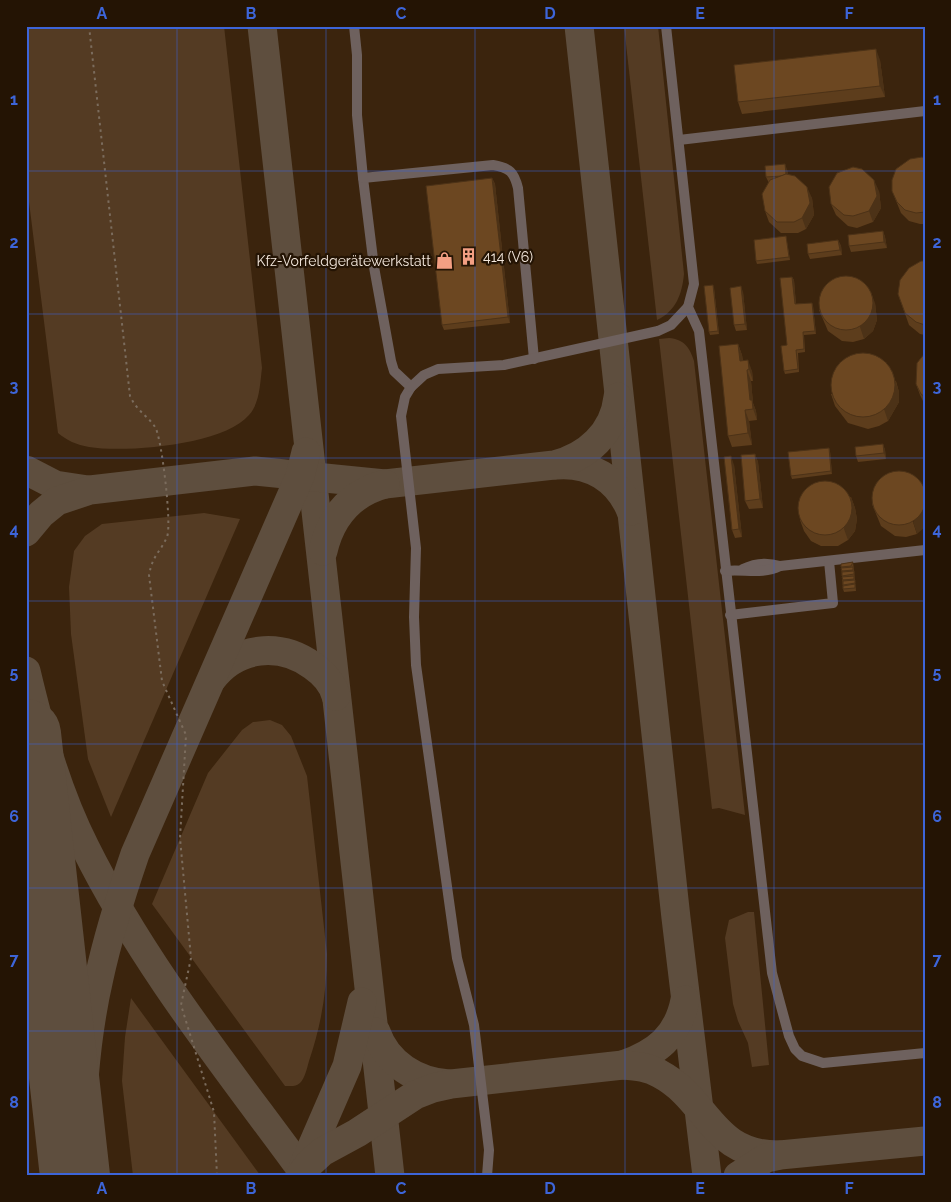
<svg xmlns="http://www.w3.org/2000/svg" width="951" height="1202" viewBox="0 0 951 1202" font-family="Raleway,sans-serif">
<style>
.built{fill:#3b240d}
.grass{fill:#543b23}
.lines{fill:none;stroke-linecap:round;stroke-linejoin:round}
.taxiway{stroke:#5e4e3e;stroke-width:29}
.runway{stroke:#5e4e3e;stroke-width:70}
.path{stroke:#7b6c5d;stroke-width:2;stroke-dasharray:2.5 4;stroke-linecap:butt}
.minor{stroke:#6e615e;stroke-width:10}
.wall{fill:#5d3d1c}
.shaded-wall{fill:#4c3217}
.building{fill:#6c4721;stroke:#4c3217}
.grid{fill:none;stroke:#3d65d9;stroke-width:1;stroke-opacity:0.55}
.labels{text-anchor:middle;stroke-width:4.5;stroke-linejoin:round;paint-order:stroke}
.poi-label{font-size:14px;fill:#f5e9de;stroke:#241404;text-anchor:start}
.neatline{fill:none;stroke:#3d65d9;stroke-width:2}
.grid-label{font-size:16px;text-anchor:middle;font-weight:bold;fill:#3d65d9}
</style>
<rect width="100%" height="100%" fill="#2e1d0c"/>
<rect class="built" x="26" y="26" width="899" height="1150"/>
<g class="grass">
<path d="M26,26h198l38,342c-2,15 -2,35 -13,47 -25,30 -123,38 -160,32 -12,-2 -23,-7 -31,-14l-32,-255z"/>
<path d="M624,26h34l26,248c-2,20 -8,37 -27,46z"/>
<path d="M669,338c15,1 21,10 25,23l51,454 -26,-7 -7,1 -53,-470z"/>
<path d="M204,513l36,6 -129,298 -23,-58 -17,-125 -2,-47 5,-36 11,-15 17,-12z"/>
<path d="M270,720l12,5 9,11 16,40 20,178c0,37 -6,72 -18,107 -2,7 -4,17 -9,22 -4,4 -9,3 -15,3l-133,-182 56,-131 34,-43 11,-8z"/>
<path d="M748,912h6l15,153 -17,2 -4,-24 -10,-22 -5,-17 -8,-66 4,-18z"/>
<path d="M131,998l129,177 -1,1h-126l-11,-95 3,-44z"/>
</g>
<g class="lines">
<g class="taxiway">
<path d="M262,26l128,1150"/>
<path d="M579,26l97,892 31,258"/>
<path d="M556,465c34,-3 62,14 75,46"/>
<path d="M26,470l29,15 33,5"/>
<path d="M26,532l15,-18 16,-13 33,-11 165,-19 130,13 169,-19c33,-8 60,-32 64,-68"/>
<path d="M323,551c8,-35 28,-58 62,-67"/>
<path d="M26,671c14,59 31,121 59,176 59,119 143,222 221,329"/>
<path d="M212,679c25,-33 68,-37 101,-13 10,7 20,18 23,30"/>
<path d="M376,1032c11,32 41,50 73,52"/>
<path d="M623,1065c33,-12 55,-28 62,-65"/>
<path d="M304,1165l43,-99 15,-64"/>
<path d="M80,1176c1,-67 4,-133 19,-198 9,-42 22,-83 36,-124l165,-378 6,-24"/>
<path d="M300,1176l8,-11 14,-13 35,-19 58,-38 18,-7 18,-4 172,-19c13,1 26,2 37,9 49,26 51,82 120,81"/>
<path d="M738,1176l28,-18 14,-3 145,-14"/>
</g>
<path class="runway" d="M26,734l49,442"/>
<path class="path" d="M89,26l41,370c7,16 21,22 26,33 6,13 16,96 11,108 -7,16 -14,17 -18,38l13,106 24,54 -6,103 11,120 -10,47 33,107 3,64"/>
<g class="minor">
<path d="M354,26l3,29v60l6,63 11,89 17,94 3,10 17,16 -6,10 -4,19 15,132 -2,69 2,48 41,293 17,67 15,125 -2,26"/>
<path d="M666,26l28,258 -6,23 11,24 73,642 17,63 6,13 7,7 21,7 102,-10"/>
<path d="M679,140l246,-29"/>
<path d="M363,178l130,-13c17,3 21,7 25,23l16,171"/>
<path d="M411,387l13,-12 14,-6 66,-4 154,-34 13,-6 17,-18"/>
<path d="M743,569c12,-6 24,-7 37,-3"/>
<path d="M725,571c20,-2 37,4 55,-5l145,-16"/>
<path d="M730,615l103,-12 -4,-42"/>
</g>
</g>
<g class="wall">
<path d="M880,60l5,37 -143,17 -4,-12z"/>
<path d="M925,158v66h-5l-11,-3 -8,-8 -9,-22z"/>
<path d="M788,172v3l24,23 2,17 -8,14 -8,4h-17l-12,-11 -4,-11 4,-28 -3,-6z"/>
<path d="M492,178l3,6 15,139 -66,7 -2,-5z"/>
<path d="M879,191l2,17 -8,14 -16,6 -9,-2 -12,-11 -5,-11z"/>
<path d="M883,231l2,6 2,11 -36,4 -2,-6z"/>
<path d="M786,236l4,24 -33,4 -1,-3z"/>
<path d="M838,240l3,6 1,9 -32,4 -2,-5z"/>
<path d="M925,261v74l-5,-1 -11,-9 -11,-31z"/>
<path d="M792,277l2,3 2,24 16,-1 1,3 3,28 -12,1 1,17 -7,1 1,19 -14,2 -1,-3 3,-26z"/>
<path d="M714,288l5,46 -9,1 -1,-3z"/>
<path d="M743,292l4,38 -11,1 -2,-6z"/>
<path d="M875,303l2,17 -4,11 -9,8 -11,3 -11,-1 -14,-10 -9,-21z"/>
<path d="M738,344l4,11 1,6 9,10 1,10h-2l2,22 3,8 1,9 -8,1 3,24 -20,2 -4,-11z"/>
<path d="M925,353v52l-5,-10 -4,-11z"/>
<path d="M896,381l3,11v10l-11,19 -9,5 -11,3 -20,-6 -13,-17 -4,-12z"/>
<path d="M883,444l2,6 1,9 -28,3 -2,-6z"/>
<path d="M829,448l1,3 2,23 -40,5 -1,-3z"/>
<path d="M755,454l3,8 5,46 -14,1 -4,-8z"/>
<path d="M734,465l8,72 -7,1 -3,-8z"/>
<path d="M896,471l21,63 -11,3 -11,-1 -14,-10 -9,-22z"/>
<path d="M851,497l4,11 2,11 -2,12 -7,9 -10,6h-17l-10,-5 -7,-10 -4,-11z"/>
<path d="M853,562l1,8 2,21 -12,1 -1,-3 -2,-25z"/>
</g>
<g class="shaded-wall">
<path d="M876,49l4,11 5,37 -5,-11z"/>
<path d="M785,164l3,8 1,12 -3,-9z"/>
<path d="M492,178l3,6 15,139 -2,-6z"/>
<path d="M874,180l5,11 2,17 -8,14 -4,-11z"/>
<path d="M807,187l5,11 2,17 -8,14 -4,-11z"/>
<path d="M883,231l2,6 2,11 -3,-6z"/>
<path d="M838,240l3,6 1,9 -2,-5z"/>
<path d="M792,277l2,3 2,27 -1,-3z"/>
<path d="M713,285l1,3 5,46 -1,-3z"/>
<path d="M741,286l2,6 4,38 -2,-6z"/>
<path d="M871,292l4,11 2,17 -4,11 -9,8 -4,-12z"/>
<path d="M812,303l1,3 3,28 -1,-3z"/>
<path d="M738,344l4,11 2,17 -4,-11z"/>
<path d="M748,360l4,11 1,10 -4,-12z"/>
<path d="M747,370l4,11 2,22 3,8 1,9 -7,-20z"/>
<path d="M892,370l7,22v10l-11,19 -4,-12z"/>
<path d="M745,410l4,11 3,24 -4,-12z"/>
<path d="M883,444l2,6 1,9 -2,-6z"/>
<path d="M829,448l1,3 2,23 -1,-3z"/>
<path d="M755,454l3,8 5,46 -3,-9z"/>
<path d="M731,456l3,9 8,72 -3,-8z"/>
<path d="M851,497l4,11 2,11 -2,12 -7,9 -4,-11z"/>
<path d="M925,507v20l-8,7 -4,-12z"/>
</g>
<g class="building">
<path d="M876,49l4,37 -142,16 -4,-37z"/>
<path d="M922,157l3,1v54l-9,1 -11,-3 -8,-8 -5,-11v-11l4,-11 14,-10z"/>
<path d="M785,164l1,10 -4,2 -16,1 -1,-11z"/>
<path d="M853,167l9,2 12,11 3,16 -8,15 -16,5 -9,-1 -13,-11 -2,-17 8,-14z"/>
<path d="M786,174l9,2 12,11 3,16 -8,15 -8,4h-17l-12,-11 -3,-17 8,-14z"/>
<path d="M492,178l16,139 -66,8 -16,-139z"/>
<path d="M883,231l1,11 -35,4 -1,-11z"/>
<path d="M786,236l3,21 -33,4 -2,-21z"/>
<path d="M838,240l2,10 -32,4 -1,-10z"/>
<path d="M921,261h4v64l-9,-3 -11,-9 -7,-19 2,-14 9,-12z"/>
<circle cx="846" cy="303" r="27"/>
<path d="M792,277l3,27 17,-1 3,28 -12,1 1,17 -8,1 2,19 -14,2 -3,-25 6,-1 -7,-67z"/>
<path d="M713,285l5,46 -9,1 -5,-46z"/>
<path d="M741,286l4,38 -11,1 -4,-37z"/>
<path d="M738,344l2,17 8,-1 1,9 -2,1 3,30h2l1,9 -8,1 3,23 -20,3 -9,-90z"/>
<path d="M925,353v44l-4,-3 -5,-10 1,-21z"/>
<circle cx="863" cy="385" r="32"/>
<path d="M883,444l1,9 -28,3 -1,-9z"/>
<path d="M829,448l2,23 -40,5 -3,-24z"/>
<path d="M755,454l5,45 -15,2 -4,-46z"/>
<path d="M731,456l8,73 -7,1 -8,-73z"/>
<circle cx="899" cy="498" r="27"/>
<circle cx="825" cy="508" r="27"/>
<path d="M853,562l-2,4 -10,1v-3z"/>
<path d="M853,567v3l-11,1 -1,-3z"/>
<path d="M854,571v3l-12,2v-4z"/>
<path d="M854,576v3l-11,1 -1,-3z"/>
<path d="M855,580v3l-12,2v-4z"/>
<path d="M855,584v4l-12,1v-3z"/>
</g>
<path class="grid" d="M177,26v1150M326,26v1150M475,26v1150M625,26v1150M774,26v1150M26,171h899M26,314h899M26,458h899M26,601h899M26,744h899M26,888h899M26,1031h899"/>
<defs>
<symbol id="building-bare" viewBox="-9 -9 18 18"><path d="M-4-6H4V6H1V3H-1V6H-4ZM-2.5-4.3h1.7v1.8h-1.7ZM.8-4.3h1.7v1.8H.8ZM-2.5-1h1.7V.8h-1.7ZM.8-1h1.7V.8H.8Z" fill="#f39f83" stroke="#241404" stroke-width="2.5" paint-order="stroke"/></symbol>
<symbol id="shop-bare" viewBox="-9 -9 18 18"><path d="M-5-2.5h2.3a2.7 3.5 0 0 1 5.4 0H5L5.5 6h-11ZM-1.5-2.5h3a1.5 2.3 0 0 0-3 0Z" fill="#f39f83" stroke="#241404" stroke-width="2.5" paint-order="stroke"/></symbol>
</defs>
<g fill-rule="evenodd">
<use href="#building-bare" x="456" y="244" width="25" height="25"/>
<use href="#shop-bare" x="432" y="248" width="25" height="25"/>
</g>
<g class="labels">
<g class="poi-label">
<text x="483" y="262">414 (V6)</text>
<text x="431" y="266" text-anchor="end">Kfz-Vorfeldgerätewerkstatt</text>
</g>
</g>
<rect width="951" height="1202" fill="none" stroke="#241404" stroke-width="55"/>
<rect x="28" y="28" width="896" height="1146" class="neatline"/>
<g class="grid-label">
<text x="102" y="19">A</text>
<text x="251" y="19">B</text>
<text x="401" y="19">C</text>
<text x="550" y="19">D</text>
<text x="700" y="19">E</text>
<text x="849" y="19">F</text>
<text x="14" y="105">1</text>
<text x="937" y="105">1</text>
<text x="14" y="248">2</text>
<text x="937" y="248">2</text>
<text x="14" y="392">3</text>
<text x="937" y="392">3</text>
<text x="14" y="535">4</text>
<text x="937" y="535">4</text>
<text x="14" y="678">5</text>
<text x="937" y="678">5</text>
<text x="14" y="822">6</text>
<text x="937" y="822">6</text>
<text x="14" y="965">7</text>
<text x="937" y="965">7</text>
<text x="14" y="1108">8</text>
<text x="937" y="1108">8</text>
<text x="102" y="1194">A</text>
<text x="251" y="1194">B</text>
<text x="401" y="1194">C</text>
<text x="550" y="1194">D</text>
<text x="700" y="1194">E</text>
<text x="849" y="1194">F</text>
</g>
</svg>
